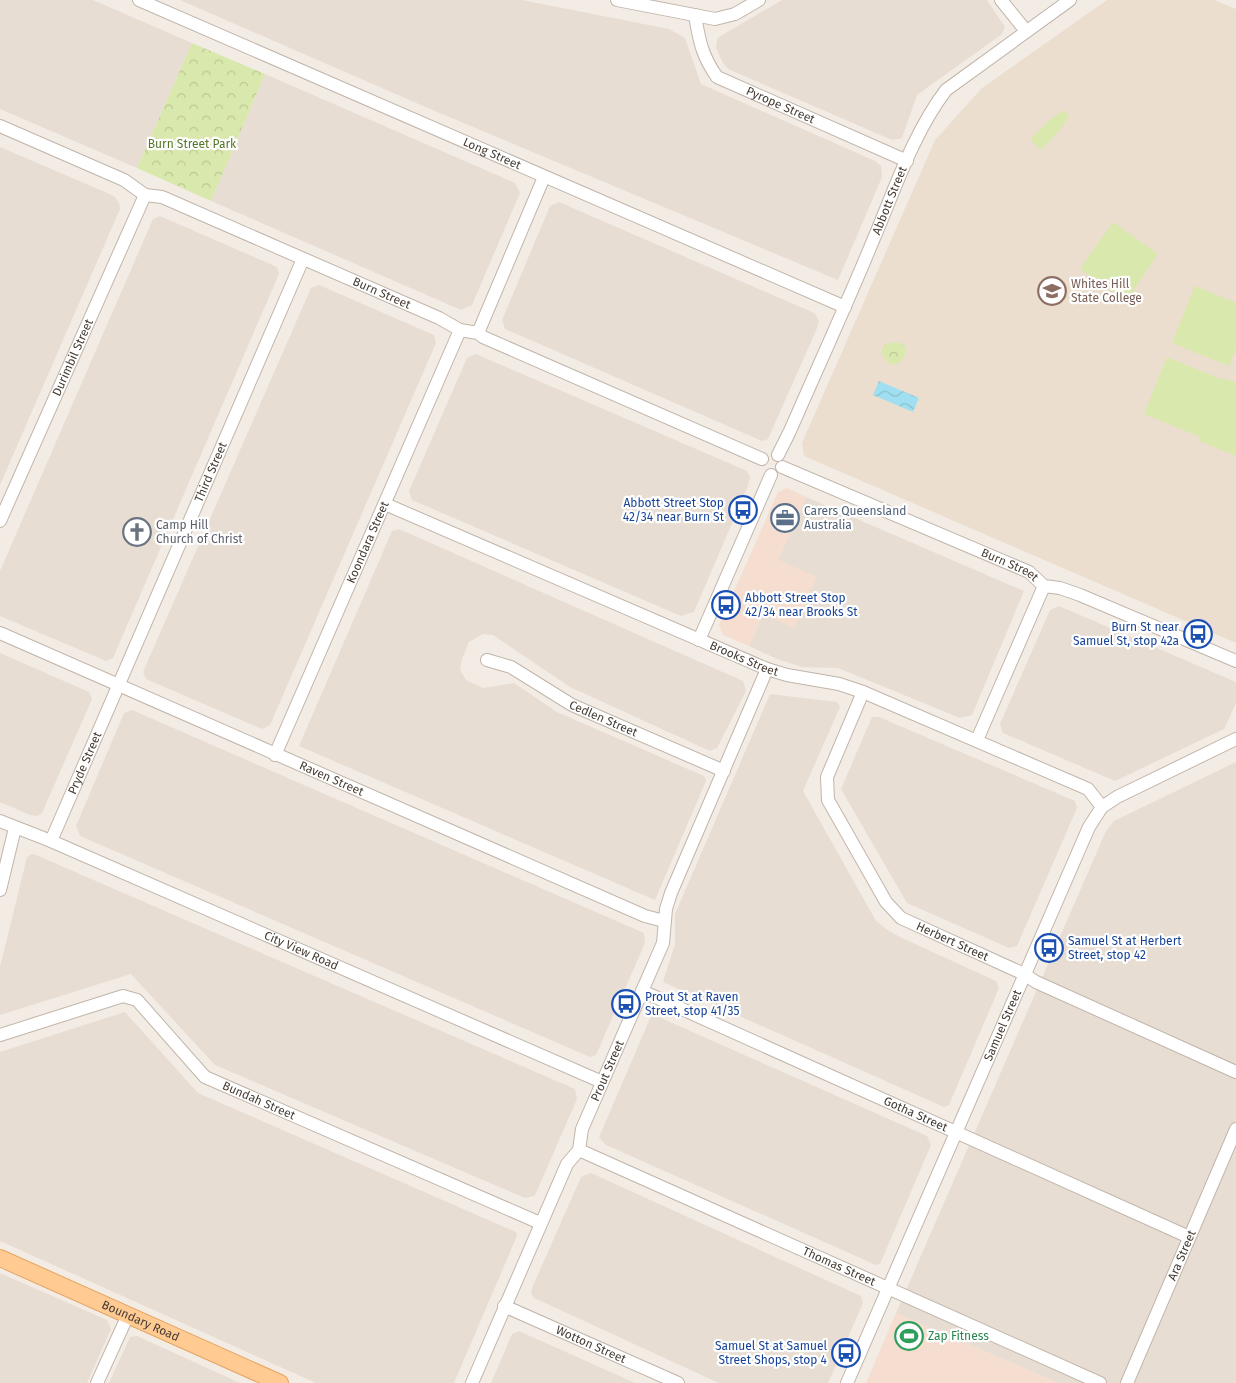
<svg xmlns="http://www.w3.org/2000/svg" width="1236" height="1383" viewBox="0 0 1236 1383" font-family="'Fira Sans',sans-serif">
<style>
.residential{fill:#e7ddd3}
.commercial{fill:#f5decf}
.education{fill:#ecdece}
.forest{fill:url(#forest-crowns)}
.pitch{fill:#d9e8ad}
.water{fill:url(#water-waves)}
.lines{fill:none;stroke-linecap:round;stroke-linejoin:round}
.minor-casing{stroke:#c1b5aa;stroke-width:14}
.major-casing{stroke:#e5a461;stroke-width:18}
.minor{stroke:#fff;stroke-width:12}
.major{stroke:#ffcb92;stroke-width:16}
.labels{text-anchor:middle;stroke-width:4.5;stroke-linejoin:round;paint-order:stroke}
.street-label{font-size:12px;fill:#453c34;stroke:#fff}
.park-label{font-size:12px;fill:#557827;stroke:#fff}
.education-label{font-size:12px;fill:#785e54;stroke:#fff;text-anchor:start}
.transit-label{font-size:12px;fill:#164399;stroke:#fff;text-anchor:end}
.service-label{font-size:12px;fill:#4e5e75;stroke:#fff;text-anchor:start}
.worship-label{font-size:12px;fill:#5b616d;stroke:#fff;text-anchor:start}
.leisure-label{font-size:12px;fill:#27864d;stroke:#fff;text-anchor:start}
</style>
<defs>
<pattern id="forest-crowns" width="20" height="18" patternUnits="userSpaceOnUse" patternTransform="scale(1.25)"><rect width="20" height="18" fill="#d9e8ad"/><path d="M2 6a3 3 0 1 1 6 0M12 15a3 3 0 1 1 6 0" fill="none" stroke="#bcc895"/></pattern>
<pattern id="water-waves" width="16" height="10" patternUnits="userSpaceOnUse" patternTransform="scale(1.25)"><rect width="16" height="10" fill="#a0dff1"/><path d="M0 5q4-4 8 0t8 0" fill="none" stroke="#8bc0cf"/></pattern>
</defs>
<rect width="100%" height="100%" fill="#f3ece5"/>
<g class="residential">
<path d="M0,0h93l99,43 -55,125 -137,-59z"/>
<path d="M180,0h342l147,29 16,9 16,46 174,77 6,5 1,11 -44,103 -408,-171z"/>
<path d="M782,0h205l18,27 -3,7 -85,61 -15,43 -10,2 -164,-71 -5,-6 -7,-15 1,-8 2,-3z"/>
<path d="M265,74l250,109 5,10 -48,112 -11,5 -250,-109z"/>
<path d="M0,147l114,49 5,7 1,6 -120,276z"/>
<path d="M559,202l253,110 4,3 3,6 -1,5 -50,113 -6,2 -257,-112 -3,-9 48,-114z"/>
<path d="M160,216l117,51 2,7 -166,384 -7,3 -106,-45v-45l153,-352z"/>
<path d="M319,285l115,50 2,8 -166,382 -8,4 -116,-50 -3,-7 168,-384z"/>
<path d="M476,354l271,117 3,6 -2,9 -54,126 -13,4 -269,-116 -3,-9 58,-133z"/>
<path d="M806,497l218,94 -52,124 -12,3 -122,-50 -36,-1 -25,-8 -28,-13 14,-32 53,-37 -38,-17z"/>
<path d="M399,529l344,152 3,10 -29,57 -7,3 -140,-64 -77,-52 -10,-1 -14,8 -7,17 -2,11 6,10 17,8 31,-5 43,29 147,64 2,5 -51,119 -356,-154 93,-215z"/>
<path d="M1059,606l177,76v21l-12,26 -109,52 -112,-48 -3,-9 50,-114z"/>
<path d="M0,653l89,39 3,7 -50,114 -5,3 -7,-1 -30,-13z"/>
<path d="M770,694l67,8 3,5 -37,84 73,130 13,10 15,8 92,42 3,7 -50,117 -5,2 -281,-125 12,-38v-30z"/>
<path d="M132,710l512,223 1,10 -49,112 -6,2 -510,-221 -4,-10 48,-113z"/>
<path d="M872,717h7l196,84 2,7 -60,138 -8,2 -102,-45 -66,-114z"/>
<path d="M1236,762v621h-178l-162,-70 210,-482 8,-10z"/>
<path d="M32,854l4,1 539,234 2,10 -41,94 -2,3 -9,2 -310,-133 -84,-91 -131,41v-48l27,-110z"/>
<path d="M125,1012l73,81 318,139 1,4 -63,147h-138l-316,-142v-189z"/>
<path d="M652,1014l275,122 4,9 -51,119 -4,1 -270,-120 -7,-8z"/>
<path d="M591,1173l270,123 2,7 -35,80h-109l-185,-85 -3,-5 1,-5 49,-111z"/>
<path d="M0,1273l107,47 4,9 -24,54h-87z"/>
<path d="M519,1331l116,52h-144l21,-49z"/>
<path d="M137,1336l103,47h-131l21,-46z"/>
</g>
<g class="commercial">
<path d="M787,488l19,9 -28,63 39,17 -23,51 -31,-14 -14,32 -26,-11 -4,-10 59,-133z"/>
<path d="M896,1313l162,70h-192z"/>
</g>
<path class="education" d="M1107,0h107l22,9v634l-432,-187 -2,-13 133,-303 47,-52z"/>
<g class="forest">
<path d="M192,43l73,31 -54,127 -74,-33z"/>
<path d="M894,342l6,1 5,3v9l-3,6 -8,4 -7,-3 -6,-9 3,-8z"/>
</g>
<g class="pitch">
<path d="M1063,110l6,7 -10,14 -18,19 -11,-11 19,-18z"/>
<path d="M1113,222l45,32 -32,47 -46,-32z"/>
<path d="M1195,286l41,17v46l-7,17 -57,-23z"/>
<path d="M1167,357l56,23 1,-2 12,5v73l-37,-15 1,-4 -56,-23z"/>
</g>
<path class="water" d="M879,381l40,17 -6,14 -40,-17z"/>
<g class="lines">
<defs>
<g id="minor">
<path id="s1" d="M139,0l706,307"/>
<path d="M617,0l98,19 20,-5 24,-14"/>
<path d="M1001,0l25,31"/>
<path id="s2" d="M695,15c4,25 7,41 22,62l190,84"/>
<path id="s3" d="M0,126l124,54 21,15 17,2 277,121 21,12 18,3 5,4 279,122"/>
<path d="M478,333l66,-156"/>
<path id="s4" d="M778,455l12,-24c27,-62 56,-125 82,-188 22,-51 40,-108 74,-153l124,-90"/>
<path id="s5" d="M782,467l247,105 15,14 16,2 20,7 156,66"/>
<path id="s6" d="M385,504l382,165 20,6 52,9 24,8 225,97 14,18"/>
<path id="s7" d="M0,521l145,-326"/>
<path id="s8" d="M0,633l645,283 19,5"/>
<path d="M699,640l72,-165"/>
<path id="s9" d="M487,660l24,7 61,38 152,66"/>
<path id="s10" d="M863,692l-36,85 1,23 58,102 15,16 123,56 12,8 200,90"/>
<path d="M977,740l67,-154"/>
<path id="s11" d="M275,755l185,-425"/>
<path id="s12" d="M0,821l51,20 551,241"/>
<path id="s13" d="M51,841l252,-582"/>
<path d="M0,890l15,-62"/>
<path id="s14" d="M642,991l547,246"/>
<path id="s15" d="M0,1035l123,-39 14,4 68,77 335,146"/>
<path id="s16" d="M579,1150l521,233"/>
<path id="s17" d="M504,1306l174,77"/>
<path d="M97,1383l31,-68"/>
<path id="s18" d="M472,1383l95,-219 12,-14 3,-21 81,-186 3,-34 5,-16 96,-224"/>
<path id="s19" d="M847,1383l242,-556 13,-20 15,-10 119,-58"/>
<path id="s20" d="M1127,1383l109,-254"/>
</g>
<g id="major">
<path id="s21" d="M0,1258l280,125"/>
</g>
</defs>
<use href="#minor" class="minor-casing"/>
<use href="#major" class="major-casing"/>
<use href="#minor" class="minor"/>
<use href="#major" class="major"/>
</g>
<defs>
<symbol id="school-ring" viewBox="-11 -11 22 22"><circle r="9.5" fill="#fff" stroke="#8d6e63" stroke-width="1.5"/><path d="M0-5L7-2L0 1L-7-2ZM-4 1L0 2.5L4 1V4Q0 6-4 4Z" fill="#8d6e63"/></symbol>
<symbol id="bus-ring" viewBox="-11 -11 22 22"><circle r="9.5" fill="#fff" stroke="#1a4fb4" stroke-width="1.5"/><path d="M-5-6H5V4H4V6H2V4H-2V6H-4V4H-5ZM-3.5-4V0h7V-4ZM-3.5 1.2v1.5H-2V1.2ZM2 1.2v1.5H3.5V1.2Z" fill="#1a4fb4"/></symbol>
<symbol id="office-ring" viewBox="-11 -11 22 22"><circle r="9.5" fill="#fff" stroke="#5c6f8a" stroke-width="1.5"/><path d="M-6-3h4V-5.5h4V-3h4V5H-6ZM-1-4.5V-3h2v-1.5ZM-6 0V1H6V0Z" fill="#5c6f8a"/></symbol>
<symbol id="church-ring" viewBox="-11 -11 22 22"><circle r="9.5" fill="#fff" stroke="#6b7280" stroke-width="1.5"/><path d="M-1.2-6h2.4v3.5h3.3v2.4h-3.3V6h-2.4V-.1h-3.3v-2.4h3.3Z" fill="#6b7280"/></symbol>
<symbol id="stadium-ring" viewBox="-11 -11 22 22"><circle r="9.5" fill="#fff" stroke="#2e9e5b" stroke-width="1.5"/><path d="M0-5a6.5 5 0 1 0 0 10a6.5 5 0 1 0 0-10ZM-3.5-1.8h7v3.6h-7Z" fill="#2e9e5b"/></symbol>
</defs>
<g fill-rule="evenodd">
<use href="#school-ring" x="1036" y="275" width="32" height="32"/>
<use href="#bus-ring" x="727" y="494" width="32" height="32"/>
<use href="#office-ring" x="769" y="502" width="32" height="32"/>
<use href="#church-ring" x="121" y="516" width="32" height="32"/>
<use href="#bus-ring" x="710" y="589" width="32" height="32"/>
<use href="#bus-ring" x="1182" y="618" width="32" height="32"/>
<use href="#bus-ring" x="1033" y="932" width="32" height="32"/>
<use href="#bus-ring" x="610" y="988" width="32" height="32"/>
<use href="#stadium-ring" x="893" y="1320" width="32" height="32"/>
<use href="#bus-ring" x="830" y="1337" width="32" height="32"/>
</g>
<g class="labels">
<g class="street-label">
<text dy="4" stroke="none"><textPath href="#s2" startOffset="136">Pyrope Street</textPath></text>
<text dy="4" stroke="none"><textPath href="#s1" startOffset="385">Long Street</textPath></text>
<text dy="4" stroke="none"><textPath href="#s4" startOffset="278">Abbott Street</textPath></text>
<text dy="4" stroke="none"><textPath href="#s3" startOffset="418">Burn Street</textPath></text>
<text dy="4" stroke="none"><textPath href="#s7" startOffset="179">Durimbil Street</textPath></text>
<text dy="4" stroke="none"><textPath href="#s13" startOffset="402">Third Street</textPath></text>
<text dy="4" stroke="none"><textPath href="#s11" startOffset="232">Koondara Street</textPath></text>
<text dy="4" stroke="none"><textPath href="#s5" startOffset="248">Burn Street</textPath></text>
<text dy="4" stroke="none"><textPath href="#s6" startOffset="391">Brooks Street</textPath></text>
<text dy="4" stroke="none"><textPath href="#s9" startOffset="131">Cedlen Street</textPath></text>
<text dy="4" stroke="none"><textPath href="#s13" startOffset="85">Pryde Street</textPath></text>
<text dy="4" stroke="none"><textPath href="#s8" startOffset="362">Raven Street</textPath></text>
<text dy="4" stroke="none"><textPath href="#s10" startOffset="311">Herbert Street</textPath></text>
<text dy="4" stroke="none"><textPath href="#s12" startOffset="328">City View Road</textPath></text>
<text dy="4" stroke="none"><textPath href="#s19" startOffset="390">Samuel Street</textPath></text>
<text dy="4" stroke="none"><textPath href="#s18" startOffset="342">Prout Street</textPath></text>
<text dy="4" stroke="none"><textPath href="#s15" startOffset="305">Bundah Street</textPath></text>
<text dy="4" stroke="none"><textPath href="#s14" startOffset="300">Gotha Street</textPath></text>
<text dy="4" stroke="none"><textPath href="#s20" startOffset="139">Ara Street</textPath></text>
<text dy="4" stroke="none"><textPath href="#s16" startOffset="285">Thomas Street</textPath></text>
<text dy="4" stroke="none"><textPath href="#s21" startOffset="154">Boundary Road</textPath></text>
<text dy="4" stroke="none"><textPath href="#s17" startOffset="95">Wotton Street</textPath></text>
</g>
<g class="park-label">
<text x="192" y="148">Burn Street Park</text>
</g>
<g class="education-label">
<text x="1071" y="288">Whites Hill<tspan x="1071" dy="14">State College</tspan></text>
</g>
<g class="transit-label">
<text x="724" y="507">Abbott Street Stop<tspan x="724" dy="14">42/34 near Burn St</tspan></text>
<text x="745" y="602" text-anchor="start">Abbott Street Stop<tspan x="745" dy="14">42/34 near Brooks St</tspan></text>
<text x="1179" y="631">Burn St near<tspan x="1179" dy="14">Samuel St, stop 42a</tspan></text>
<text x="1068" y="945" text-anchor="start">Samuel St at Herbert<tspan x="1068" dy="14">Street, stop 42</tspan></text>
<text x="645" y="1001" text-anchor="start">Prout St at Raven<tspan x="645" dy="14">Street, stop 41/35</tspan></text>
<text x="827" y="1350">Samuel St at Samuel<tspan x="827" dy="14">Street Shops, stop 4</tspan></text>
</g>
<g class="service-label">
<text x="804" y="515">Carers Queensland<tspan x="804" dy="14">Australia</tspan></text>
</g>
<g class="worship-label">
<text x="156" y="529">Camp Hill<tspan x="156" dy="14">Church of Christ</tspan></text>
</g>
<g class="leisure-label">
<text x="928" y="1340">Zap Fitness</text>
</g>
</g>
</svg>
